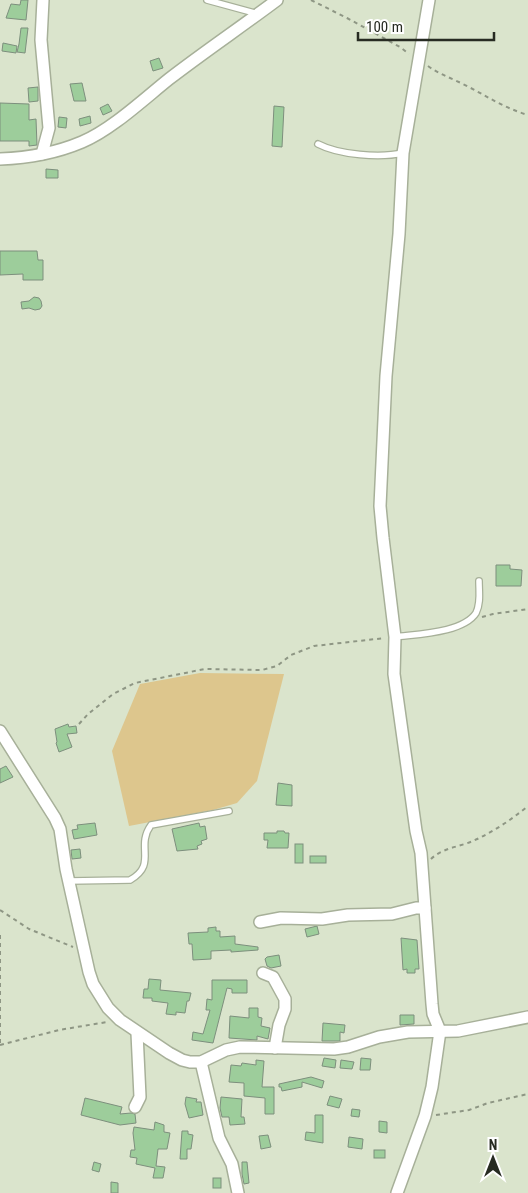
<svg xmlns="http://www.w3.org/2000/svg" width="528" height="1193" viewBox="0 0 528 1193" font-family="'Roboto Condensed',sans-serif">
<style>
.green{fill:#ddc68d}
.building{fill:#9dcd9b;stroke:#7d8f7d}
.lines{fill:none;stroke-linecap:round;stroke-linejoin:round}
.lane-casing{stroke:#a7b099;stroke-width:8}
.street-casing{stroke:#a7b099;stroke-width:14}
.path{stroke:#8e9684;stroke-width:2;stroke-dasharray:4 4;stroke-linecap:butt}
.lane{stroke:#fff;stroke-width:5.5}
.street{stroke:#fff;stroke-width:11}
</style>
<rect width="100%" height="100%" fill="#dae4cc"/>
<path class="green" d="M200,673l84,1 -27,107 -20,22 -24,7 -84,16 -17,-75 28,-67z"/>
<g class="building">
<path d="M21,0h7l-2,20 -20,-2 5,-14 9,1z"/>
<path d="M21,28h7l-3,25 -8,-1 2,-8z"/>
<path d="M3,43l14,3 -1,7 -14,-2z"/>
<path d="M159,58l4,10 -10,3 -3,-10z"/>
<path d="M82,83l4,18h-12l-4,-17z"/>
<path d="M38,87v14l-9,1 -1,-14z"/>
<path d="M0,103l29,1v16l7,-1 1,26 -8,1v-5h-29z"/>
<path d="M108,104l4,7 -9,4 -3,-7z"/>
<path d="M274,106l10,1 -2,40 -10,-1z"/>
<path d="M90,116l1,7 -11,3 -1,-7z"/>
<path d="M59,117l8,1 -1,10 -8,-1z"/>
<path d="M46,169l12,1v8h-12z"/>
<path d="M0,251h37l1,9h5v20h-20v-6l-23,1z"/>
<path d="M34,297l5,1 2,3 1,5 -2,3 -5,1 -6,-2 -7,1 -1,-7 8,-1z"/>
<path d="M496,565h14v4l12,1 -1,16h-25z"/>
<path d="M68,724l1,3 7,-1 1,7 -10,1 5,13 -13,5 -3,-9 1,-1 -2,-13z"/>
<path d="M6,766l7,11 -13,6v-14z"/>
<path d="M278,783l14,2v21l-16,-1z"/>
<path d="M95,823l2,12 -23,4 -2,-9 6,-1 -1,-4z"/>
<path d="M199,823l1,4 5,-1 2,13 -6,2 1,3 -5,2 1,3 -21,2 -5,-22z"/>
<path d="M277,831h7l1,2h4l-1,15h-21l1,-8h-4v-7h13z"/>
<rect x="295" y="844" width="8" height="19"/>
<path d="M80,849l1,9 -9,1 -1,-9z"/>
<rect x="310" y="856" width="16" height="7"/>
<path d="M317,926l2,8 -12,3 -2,-8z"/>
<path d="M216,927v4h4v6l15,-1v8l23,3v3l-27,2v-2l-20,1v8l-18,1 -1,-16h-3l-1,-11 20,-1v-4z"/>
<path d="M401,938l16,2 2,29h-4v4h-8v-4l-4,1z"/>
<path d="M279,955l2,11 -10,2 -4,-2 -2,-7 2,-2z"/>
<path d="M149,979l12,1 -1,10 31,3 -2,8h-2l-2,12 -9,-1v3l-10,-1 2,-11 -16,-2v-3h-9l1,-9h4z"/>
<path d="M212,980h35v13h-15v-4l-5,-1 -14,55 -21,-3 1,-8 10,2 7,-24h-4l1,-11 5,1z"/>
<path d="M249,1008h9v9l4,1 -1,8 9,2 -2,11 -11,-3v4l-28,-2 1,-22 19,2z"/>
<path d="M400,1015h14v9l-14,1z"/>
<path d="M323,1023l22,2 -1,8 -4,-1v9h-18z"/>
<path d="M324,1058l12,2 -1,8 -13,-2z"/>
<path d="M361,1058l10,1 -1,11h-10z"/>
<path d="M256,1060l8,1 -2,26h12v27h-9v-16l-21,-2v-13l-15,-1 2,-17 10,1 1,-3 14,2z"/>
<path d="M341,1060l13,2 -2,7 -12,-1z"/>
<path d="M311,1077l13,4 -2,7 -20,-6v5l-20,4 -1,-4h-2v-3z"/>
<path d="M330,1096l12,3 -3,9 -12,-3z"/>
<path d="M186,1097l11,2 -1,3h5l2,13 -14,3 -4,-14z"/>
<path d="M221,1097l21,2 -1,18h3l1,7 -15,1 -1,-8h-7l-2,-9z"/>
<path d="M85,1098l37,9 -2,7 11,-1 4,1 1,9 -16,2 -39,-10z"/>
<path d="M352,1109l8,1 -1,7 -8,-1z"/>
<path d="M315,1115h8v28l-18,-3 1,-8 9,1z"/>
<path d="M379,1121l8,1v11l-8,-1z"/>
<path d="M155,1122l9,3v7l6,1 -3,16h-9l-2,17 9,1 -2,11h-10l2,-10 -19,-4 1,-6 -7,-1 1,-7h4l-2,-17 1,-6 20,3z"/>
<path d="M182,1131h6v3l5,1 -2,14h-4v10h-7z"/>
<path d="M268,1135l3,12 -10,2 -2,-13z"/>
<path d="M349,1137l14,2 -1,10 -14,-2z"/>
<rect x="374" y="1150" width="11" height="8"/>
<path d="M94,1162l7,2 -2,8 -7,-2z"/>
<path d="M242,1162h5l2,21 -5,1 -2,-10z"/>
<rect x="213" y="1178" width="8" height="10"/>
<path d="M111,1182l7,1v10h-7z"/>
</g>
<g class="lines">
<defs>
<g id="lane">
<path d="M207,0l51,14"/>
<path d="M318,144c21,11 62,14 85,9"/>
<path d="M395,637c21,-3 68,-4 81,-24 5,-10 3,-21 3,-32"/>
<path d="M69,881l61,-1c28,-16 5,-33 21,-55l78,-14"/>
</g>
<g id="street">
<path d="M42,154l7,-26 -8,-88 2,-40"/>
<path d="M0,159c28,-1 56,-6 82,-17 29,-12 62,-43 87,-63 35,-27 72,-52 108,-79"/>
<path d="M0,731l55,87 5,11 6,40 23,103 4,12 15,24 12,12 49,33 13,7 8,2h11l25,-12 14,-3 94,2 14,-2 31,-10 29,-5 50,-1 70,-14"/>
<path d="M260,922l21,-4 41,1 26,-4 44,-1 24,-6h9"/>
<path d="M263,973l10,4 12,22v10l-6,16 -4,23"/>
<path d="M201,1062l18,76 13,26 6,29"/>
<path d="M135,1107l5,-10 -3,-64"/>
<path d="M397,1193l28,-77 7,-29 8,-56 -7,-17 -1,-10 -11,-151 -5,-22 -22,-157 1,-37 -12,-99 -3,-32 6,-130 13,-142 4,-81 26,-153"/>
</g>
</defs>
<use href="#lane" class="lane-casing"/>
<use href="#street" class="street-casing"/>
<g class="path">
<path d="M311,0l36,18 53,29 9,7"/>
<path d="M428,66c11,8 23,12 35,18 22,11 41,24 65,31"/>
<path d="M482,617l11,-3 35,-5"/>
<path d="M79,724l9,-10 25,-20 22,-11 70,-14 57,1 15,-4 14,-11 23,-9 71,-8"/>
<path d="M431,859c11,-11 28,-12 42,-18 20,-9 38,-21 55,-35"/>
<path d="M0,910l29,19 44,18"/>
<path d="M0,935v110"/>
<path d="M0,1045l59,-15 48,-8"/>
<path d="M436,1115l33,-5 19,-7 40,-9"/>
</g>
<use href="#lane" class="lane"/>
<use href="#street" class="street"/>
</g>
<g transform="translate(493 1158)" stroke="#ffffff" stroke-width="4" paint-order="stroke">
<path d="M0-4L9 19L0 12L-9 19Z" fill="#272b22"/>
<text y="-8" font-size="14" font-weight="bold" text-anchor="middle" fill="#272b22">N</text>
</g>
<path d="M358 32v8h136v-8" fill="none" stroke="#272b22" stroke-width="2.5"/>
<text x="366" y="32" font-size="15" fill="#272b22" stroke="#ffffff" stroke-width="4" paint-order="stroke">100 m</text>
</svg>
